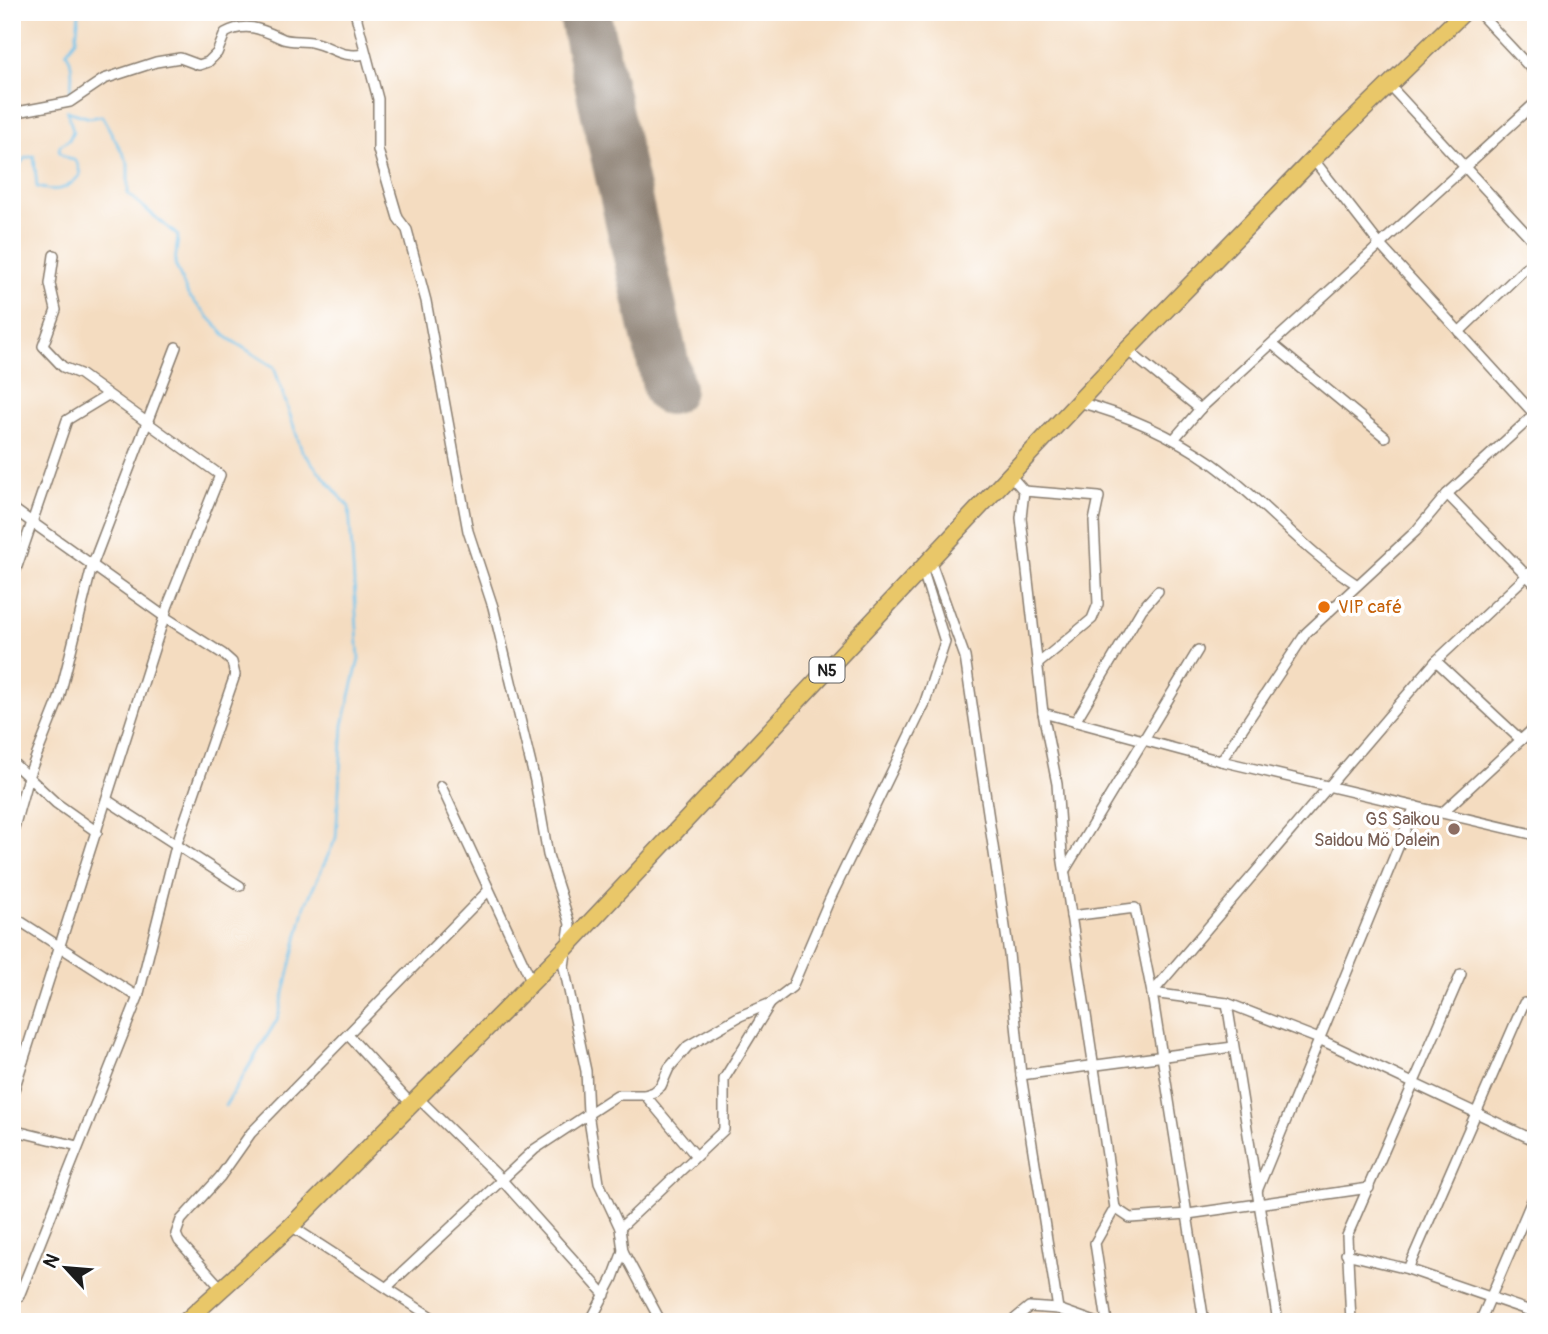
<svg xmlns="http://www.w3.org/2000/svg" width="1548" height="1334" viewBox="0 0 1548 1334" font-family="Pangolin,sans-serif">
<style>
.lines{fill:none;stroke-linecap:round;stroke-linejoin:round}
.stream{stroke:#6fc2eb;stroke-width:2.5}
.runway{stroke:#887c6e;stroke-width:52}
.street-casing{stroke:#887c6e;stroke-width:12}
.highway-casing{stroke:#887c6e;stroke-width:19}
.street{stroke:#fff;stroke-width:9}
.highway{stroke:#e9c769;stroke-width:16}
.food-dot{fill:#e8710a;stroke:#fff;stroke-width:2.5}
.education-dot{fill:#8d6e63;stroke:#fff;stroke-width:2.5}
.labels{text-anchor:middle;stroke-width:7;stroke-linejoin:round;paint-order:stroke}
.shield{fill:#fff;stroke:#606060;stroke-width:2}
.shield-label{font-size:16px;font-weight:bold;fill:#1c1c1c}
.food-label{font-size:18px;fill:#c56008;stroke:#fff;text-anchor:start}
.education-label{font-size:18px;fill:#785e54;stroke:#fff;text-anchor:end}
</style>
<rect width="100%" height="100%" fill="#fff"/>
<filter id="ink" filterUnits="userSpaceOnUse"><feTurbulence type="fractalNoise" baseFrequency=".0143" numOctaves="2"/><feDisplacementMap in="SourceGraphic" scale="14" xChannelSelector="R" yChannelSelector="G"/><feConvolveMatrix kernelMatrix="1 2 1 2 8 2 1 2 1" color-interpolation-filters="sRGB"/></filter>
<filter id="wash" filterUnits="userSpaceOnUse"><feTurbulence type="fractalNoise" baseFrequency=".00686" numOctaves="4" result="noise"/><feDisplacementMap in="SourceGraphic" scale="28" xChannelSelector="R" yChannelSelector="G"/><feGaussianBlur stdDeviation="1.57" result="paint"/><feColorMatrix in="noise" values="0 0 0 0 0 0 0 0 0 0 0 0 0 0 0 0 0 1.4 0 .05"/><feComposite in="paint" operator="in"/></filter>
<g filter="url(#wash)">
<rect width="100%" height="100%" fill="#f4dcc0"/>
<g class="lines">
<g class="stream">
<path d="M68,100c4,-14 7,-36 -2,-48l10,-12 3,-28"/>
<path d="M67,111l23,7 12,-2 26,47v31l50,42 -3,28 13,31 40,43 46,29 28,84 47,56 10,152 -16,66 -7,113 -31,68 -27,112 -53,88"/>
<path d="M12,174l13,-16 9,-2 3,31c19,5 29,4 43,-12 -3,-23 -11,-11 -21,-24l1,-6 9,-5 4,-9 -6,-21"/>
</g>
<path class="runway" d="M584,12l85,377"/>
</g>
</g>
<g filter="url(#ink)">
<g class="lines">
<defs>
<g id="street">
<path d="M355,12l23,87v51l20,68 9,12 19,71 42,230 25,76 42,174 13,74 22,69 -6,43 22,104 2,42 11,70 21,45 3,23 -10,27 -23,44"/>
<path d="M1478,12l58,62"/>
<path d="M1390,86l146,158"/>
<path d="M12,113l58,-11 34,-23 52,-17 24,-4 19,7 9,-3 9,-9 8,-20c22,-12 38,-3 58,6 9,3 19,1 28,3 21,4 29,17 54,12"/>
<path d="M1313,159l67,86 156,171"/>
<path d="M1459,332l77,-74"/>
<path d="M1272,344l113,93"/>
<path d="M1127,350l73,59 336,-307"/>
<path d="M1078,402c47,12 95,34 135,62 51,37 90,86 143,120"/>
<path d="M1174,439l26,-30"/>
<path d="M1010,475l14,16 -3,27 22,195 14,71 5,71 53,353 -20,35 12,79"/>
<path d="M1024,491l75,6 -5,24 4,83 -6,15 -53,44"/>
<path d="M1447,494l89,91"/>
<path d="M12,508l153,109 58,37 9,8 3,13 -59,171 -38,151 -119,299 -7,6"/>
<path d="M930,560l35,97 44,297 12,121 37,234"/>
<path d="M12,581l55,-161 41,-25"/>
<path d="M1436,661l85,79"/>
<path d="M1043,713l178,48 315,74"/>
<path d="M1075,722l67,-113 16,-18"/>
<path d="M1221,761l85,-128 110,-102 31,-37 89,-81"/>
<path d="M12,762l44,41 41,29"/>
<path d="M441,786l91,196"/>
<path d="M107,800l133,86"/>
<path d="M1442,813l94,-87"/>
<path d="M12,835l16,-58 31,-78 33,-133 84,-219"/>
<path d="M1065,870l133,-220"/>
<path d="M12,916l126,81"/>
<path d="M1071,916l64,-8 17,85 52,329"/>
<path d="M1152,993l284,-332 100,-94"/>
<path d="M1152,993l75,10 92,36 217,102"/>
<path d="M1227,1003l51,319"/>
<path d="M12,1036l11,25"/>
<path d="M349,1036l63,69"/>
<path d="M1021,1075l212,-28"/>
<path d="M645,1095l51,61"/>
<path d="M12,1096l156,-491 52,-130 -140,-101 -17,-7 -20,-21 13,-36 -6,-26 4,-29"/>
<path d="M418,1098l83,81 104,116"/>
<path d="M12,1130l66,16"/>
<path d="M1257,1191l158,-385"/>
<path d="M1115,1208l15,10 58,-4 181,-26"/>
<path d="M291,1226l148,96"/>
<path d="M620,1228l104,-98v-51l46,-75"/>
<path d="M623,1251l38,71"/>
<path d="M1346,1254l62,15 128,44"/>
<path d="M1408,1269l116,-266"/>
<path d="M387,1287l148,-138 82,-54h28l9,-3 7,-6 8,-18 19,-22 52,-30 31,-13 21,-16 37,-86 95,-196 21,-63 -23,-74"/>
<path d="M223,1290l-44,-49 -3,-7 5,-14 39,-43 31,-44 237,-242"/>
<path d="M1011,1322l18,-15 29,2 37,13"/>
<path d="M1351,1322l-4,-86 114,-262"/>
<path d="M1480,1322l56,-131"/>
</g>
<path id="highway" d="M185,1322l106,-96 274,-277 562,-599 186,-191 151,-147"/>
</defs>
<use href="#street" class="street-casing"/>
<use href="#highway" class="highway-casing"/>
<use href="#street" class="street"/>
<use href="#highway" class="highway"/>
</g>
</g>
<circle class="food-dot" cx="1324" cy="607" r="7"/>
<circle class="education-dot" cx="1454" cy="829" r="7"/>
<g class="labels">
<rect class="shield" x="809.5" y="657.5" width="35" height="25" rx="5"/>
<g class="shield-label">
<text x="827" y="676">N5</text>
</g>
<g class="food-label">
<text x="1338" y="613">VIP café</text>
</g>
<g class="education-label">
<text x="1440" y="825">GS Saikou<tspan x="1440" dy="21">Saidou Mö Dalein</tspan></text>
</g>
</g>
<rect width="1548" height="1334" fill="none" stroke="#fff" stroke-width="42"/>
<g transform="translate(66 1268) rotate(296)" stroke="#ffffff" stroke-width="5" paint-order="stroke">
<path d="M0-5L12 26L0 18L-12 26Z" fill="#1c1c1c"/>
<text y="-10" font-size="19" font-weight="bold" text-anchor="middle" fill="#1c1c1c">N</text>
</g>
</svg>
